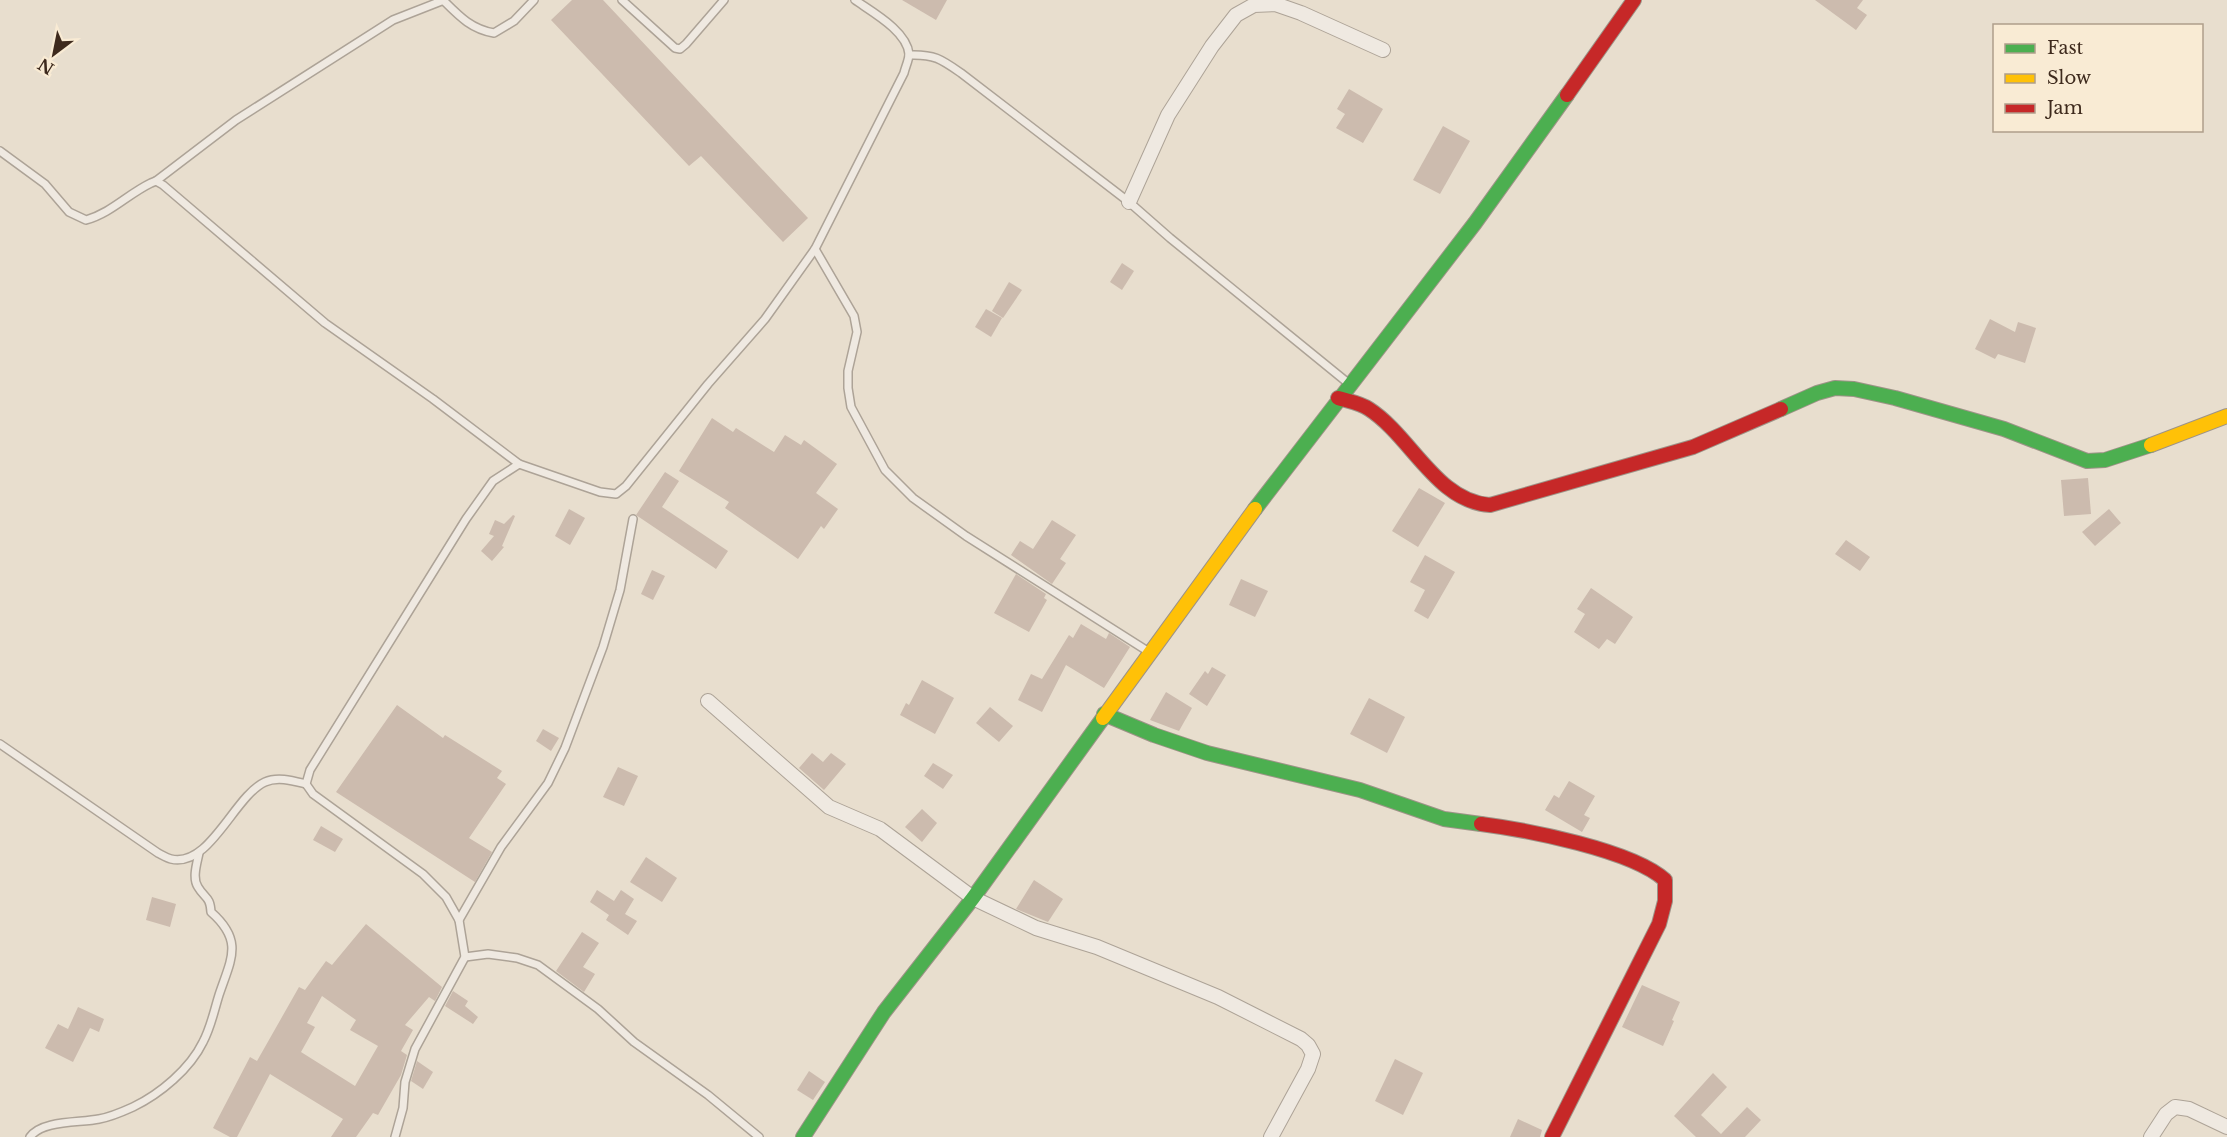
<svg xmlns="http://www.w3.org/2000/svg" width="2227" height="1137" viewBox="0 0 2227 1137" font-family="'Libre Baskerville',serif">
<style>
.building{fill:#ccbbae;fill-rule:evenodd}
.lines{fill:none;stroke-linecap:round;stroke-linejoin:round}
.lane-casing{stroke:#ada397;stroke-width:10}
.street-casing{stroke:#ada397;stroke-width:16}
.fast-casing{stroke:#9d9387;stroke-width:16}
.slow-casing{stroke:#9d9387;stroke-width:16}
.jam-casing{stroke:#9d9387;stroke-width:16}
.lane{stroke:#efe9e1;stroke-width:7}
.street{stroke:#efe9e1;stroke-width:14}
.fast{stroke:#4caf50;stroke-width:14}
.slow{stroke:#ffc107;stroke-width:14}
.jam{stroke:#c62828;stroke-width:14}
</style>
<rect width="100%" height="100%" fill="#e8dece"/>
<g class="building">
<path d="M572,0h31l205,218 -25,24 -82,-86 -12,10 -138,-146z"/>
<path d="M902,0h45l-11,20z"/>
<path d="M1815,0h48l-6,8 10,7 -11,15z"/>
<path d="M1349,89l34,20 -20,34 -27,-15 9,-14 -8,-5z"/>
<path d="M1443,126l27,15 -30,53 -27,-14z"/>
<path d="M1122,263l12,8 -12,19 -12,-8z"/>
<path d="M1009,282l13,8 -19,28 -11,-7z"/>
<path d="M986,309l16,9 -11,19 -16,-10z"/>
<path d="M1990,319l25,13 3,-10 18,6 -11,35 -27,-9 -3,5 -20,-10z"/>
<path d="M712,418l21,14 3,-4 38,24 11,-17 16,10 3,-5 33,24 -21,29 22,16 -14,20 -3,-3 -23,33 -73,-51 4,-6 -50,-31z"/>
<path d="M665,472l14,9 -17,26 66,44 -12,18 -80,-54z"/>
<path d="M2088,478l3,36 -27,2 -3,-36z"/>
<path d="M1419,488l26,15 -27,44 -26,-16z"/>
<path d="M569,509l16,9 -15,27 -15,-9z"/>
<path d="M2109,509l12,14 -26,23 -13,-14z"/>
<path d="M513,515l2,1 -13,30 2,1 -12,14 -11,-10 13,-15 -5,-2 6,-14 9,4z"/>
<path d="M1052,520l24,15 -16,24 6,4 -14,21 -41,-29 9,-14 13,8z"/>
<path d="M1846,540l24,17 -10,14 -25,-17z"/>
<path d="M1425,555l30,17 -27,47 -14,-8 11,-21 -15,-8z"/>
<path d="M652,570l13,6 -12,24 -12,-6z"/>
<path d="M1016,574l30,20 -2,4 3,2 -18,32 -35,-19z"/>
<path d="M1241,579l27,12 -13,26 -26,-12z"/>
<path d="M1591,588l42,29 -18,27 -8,-5 -8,10 -25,-17 11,-18 -8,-5z"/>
<path d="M1081,624l25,15 3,-6 21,14 -26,41 -38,-23 -24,47 -24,-12 13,-26 11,5 27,-44 4,3z"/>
<path d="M1212,667l14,8 -19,31 -18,-12 16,-23 3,3z"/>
<path d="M922,680l32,18 -19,36 -35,-19 6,-12 3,2z"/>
<path d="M1166,692l26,16 -13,23 -29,-11z"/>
<path d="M1369,698l36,19 -18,36 -37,-19z"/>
<path d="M397,705l46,33 2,-3 57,36 -5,7 9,6 -37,54 23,14 -17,30 -139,-90z"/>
<path d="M990,707l23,19 -14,16 -23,-19z"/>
<path d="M543,729l16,9 -8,13 -15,-10z"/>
<path d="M812,753l11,9 8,-9 15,11 -22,26 -25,-22z"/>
<path d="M933,763l20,12 -10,14 -19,-13z"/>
<path d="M618,767l20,9 -14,30 -21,-9z"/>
<path d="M1569,781l26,15 -11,19 6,3 -8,14 -37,-22 9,-15 5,3z"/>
<path d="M922,809l15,14 -15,19 -17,-15z"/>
<path d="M321,826l22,13 -8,13 -22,-12z"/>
<path d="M646,857l31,21 -15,24 -32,-20z"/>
<path d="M1034,880l29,19 -15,23 -32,-13z"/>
<path d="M597,890l17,11 7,-11 13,9 -9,15 12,7 -9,14 -22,-15 3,-5 -19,-13z"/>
<path d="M152,897l24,7 -6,23 -24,-7z"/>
<path d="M366,924l76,63 -7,14 -6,-4 -24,28 8,5 -12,21 6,4 -6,20 -23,40 -5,-2 -17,24h-25l12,-18 -73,-45 -33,63h-7l-17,-9 37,-71 7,4 42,-74 6,3 21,-29 6,4zM322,996l34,24 -6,10 28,16 -23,40 -54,-34 14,-25 -8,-4z"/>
<path d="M582,932l17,11 -16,24 12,7 -11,18 -28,-21z"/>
<path d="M1642,985l38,17 -8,18 2,1 -11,25 -41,-19z"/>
<path d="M453,991l15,10 -3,5 13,11 -5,7 -28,-18z"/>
<path d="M78,1007l26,12 -5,13 -9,-4 -17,34 -28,-14 13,-24 10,5z"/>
<path d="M1395,1059l28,14 -20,42 -28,-14z"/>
<path d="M417,1061l16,11 -10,17 -12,-8z"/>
<path d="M809,1071l16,11 -12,18 -16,-10z"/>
<path d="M1713,1073l14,14 -26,28 20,19 26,-27 14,13 -16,17h-49l-22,-21z"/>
<path d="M1518,1119l24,11 -2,7h-30z"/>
</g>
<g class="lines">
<defs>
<g id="lane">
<path d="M443,0c16,16 28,29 51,33l20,-12 20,-21"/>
<path d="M622,0l53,48 5,1 6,-5 38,-44"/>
<path d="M909,55c25,-1 32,4 52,18l168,129 41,36 178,145"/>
<path d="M0,151l45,33 24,28 17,8c25,-7 42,-26 65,-37l5,-2 7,4 162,138 108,76 86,65"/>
<path d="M156,181l80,-61 157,-100 51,-20"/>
<path d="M815,249l39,67 3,16 -9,39v17l3,19 34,63 28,28 53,38 183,116"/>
<path d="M0,744l158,109c4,2 9,5 13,6 39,9 63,-63 94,-77 13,-6 29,-1 41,2"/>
<path d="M459,920l42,-73 47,-64 17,-35 38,-101 17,-57 13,-71"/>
<path d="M465,957l23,-3 29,4 21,7 60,44 36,33 74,53 51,42"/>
<path d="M30,1137c12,-17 50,-14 69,-18 12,-2 23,-7 34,-12 27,-13 57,-38 70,-65 8,-15 11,-31 16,-47 12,-36 25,-54 -8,-83 -1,-16 -6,-13 -13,-25 -6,-9 -1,-24 1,-34"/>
<path d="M395,1137l8,-29 2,-26 10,-33 50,-92 -6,-37 -13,-23 -23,-23 -110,-80 -7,-10 4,-14 156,-251 27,-38 26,-17 81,28 16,2 10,-8 82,-102 57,-65 50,-70 89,-176c1,-5 5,-13 5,-19 -2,-23 -37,-42 -54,-54"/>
</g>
<g id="street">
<path d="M1129,202l39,-87 44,-69 24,-31 18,-10 21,-1 26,9 82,37"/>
<path d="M708,701l121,106 51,22 93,69 63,30 61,19 121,50 83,42 7,6 5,9 -5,15 -37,68"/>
<path d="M2151,1137l15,-23 9,-7 14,2 38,18"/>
</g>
<g id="fast">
<path d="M1781,409l36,-16 18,-5 19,1 41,9 109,31 83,32 18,-1 46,-15"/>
<path d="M1255,509l220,-286 92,-128"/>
<path d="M1104,714l50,21 53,18 153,37 84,29 37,5"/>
<path d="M803,1137l81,-125 89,-114 130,-180"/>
</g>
<g id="slow">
<path d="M2151,445l76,-29"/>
<path d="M1103,718l152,-209"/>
</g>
<g id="jam">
<path d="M1567,95l67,-95"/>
<path d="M1338,398c10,3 22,5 31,11 42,27 68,93 121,96l203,-58 88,-38"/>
<path d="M1481,824c46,6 151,26 184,56v21l-6,23 -107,213"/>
</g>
</defs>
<use href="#lane" class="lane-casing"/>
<use href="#street" class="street-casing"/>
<use href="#fast" class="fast-casing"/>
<use href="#slow" class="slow-casing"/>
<use href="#jam" class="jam-casing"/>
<use href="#lane" class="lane"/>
<use href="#street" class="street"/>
<use href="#fast" class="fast"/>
<use href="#slow" class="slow"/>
<use href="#jam" class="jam"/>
</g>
<rect x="1993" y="24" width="210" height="108" fill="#f9ebd4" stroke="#ae9e8b" stroke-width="1.5"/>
<rect x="2005" y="44" width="30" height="9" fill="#4caf50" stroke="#ae9e8b" stroke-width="1.5"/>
<text x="2047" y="54" font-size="18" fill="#3e2a1d">Fast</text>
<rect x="2005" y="74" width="30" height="9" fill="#ffc107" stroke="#ae9e8b" stroke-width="1.5"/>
<text x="2047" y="84" font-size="18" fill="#3e2a1d">Slow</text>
<rect x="2005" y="104" width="30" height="9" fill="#c62828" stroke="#ae9e8b" stroke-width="1.5"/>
<text x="2047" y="114" font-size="18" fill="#3e2a1d">Jam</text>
<g transform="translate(54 54) rotate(212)" stroke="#f9ebd4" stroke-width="4.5" paint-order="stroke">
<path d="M0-4.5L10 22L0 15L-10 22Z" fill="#3e2a1d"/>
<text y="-9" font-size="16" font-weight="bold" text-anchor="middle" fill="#3e2a1d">N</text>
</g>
</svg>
